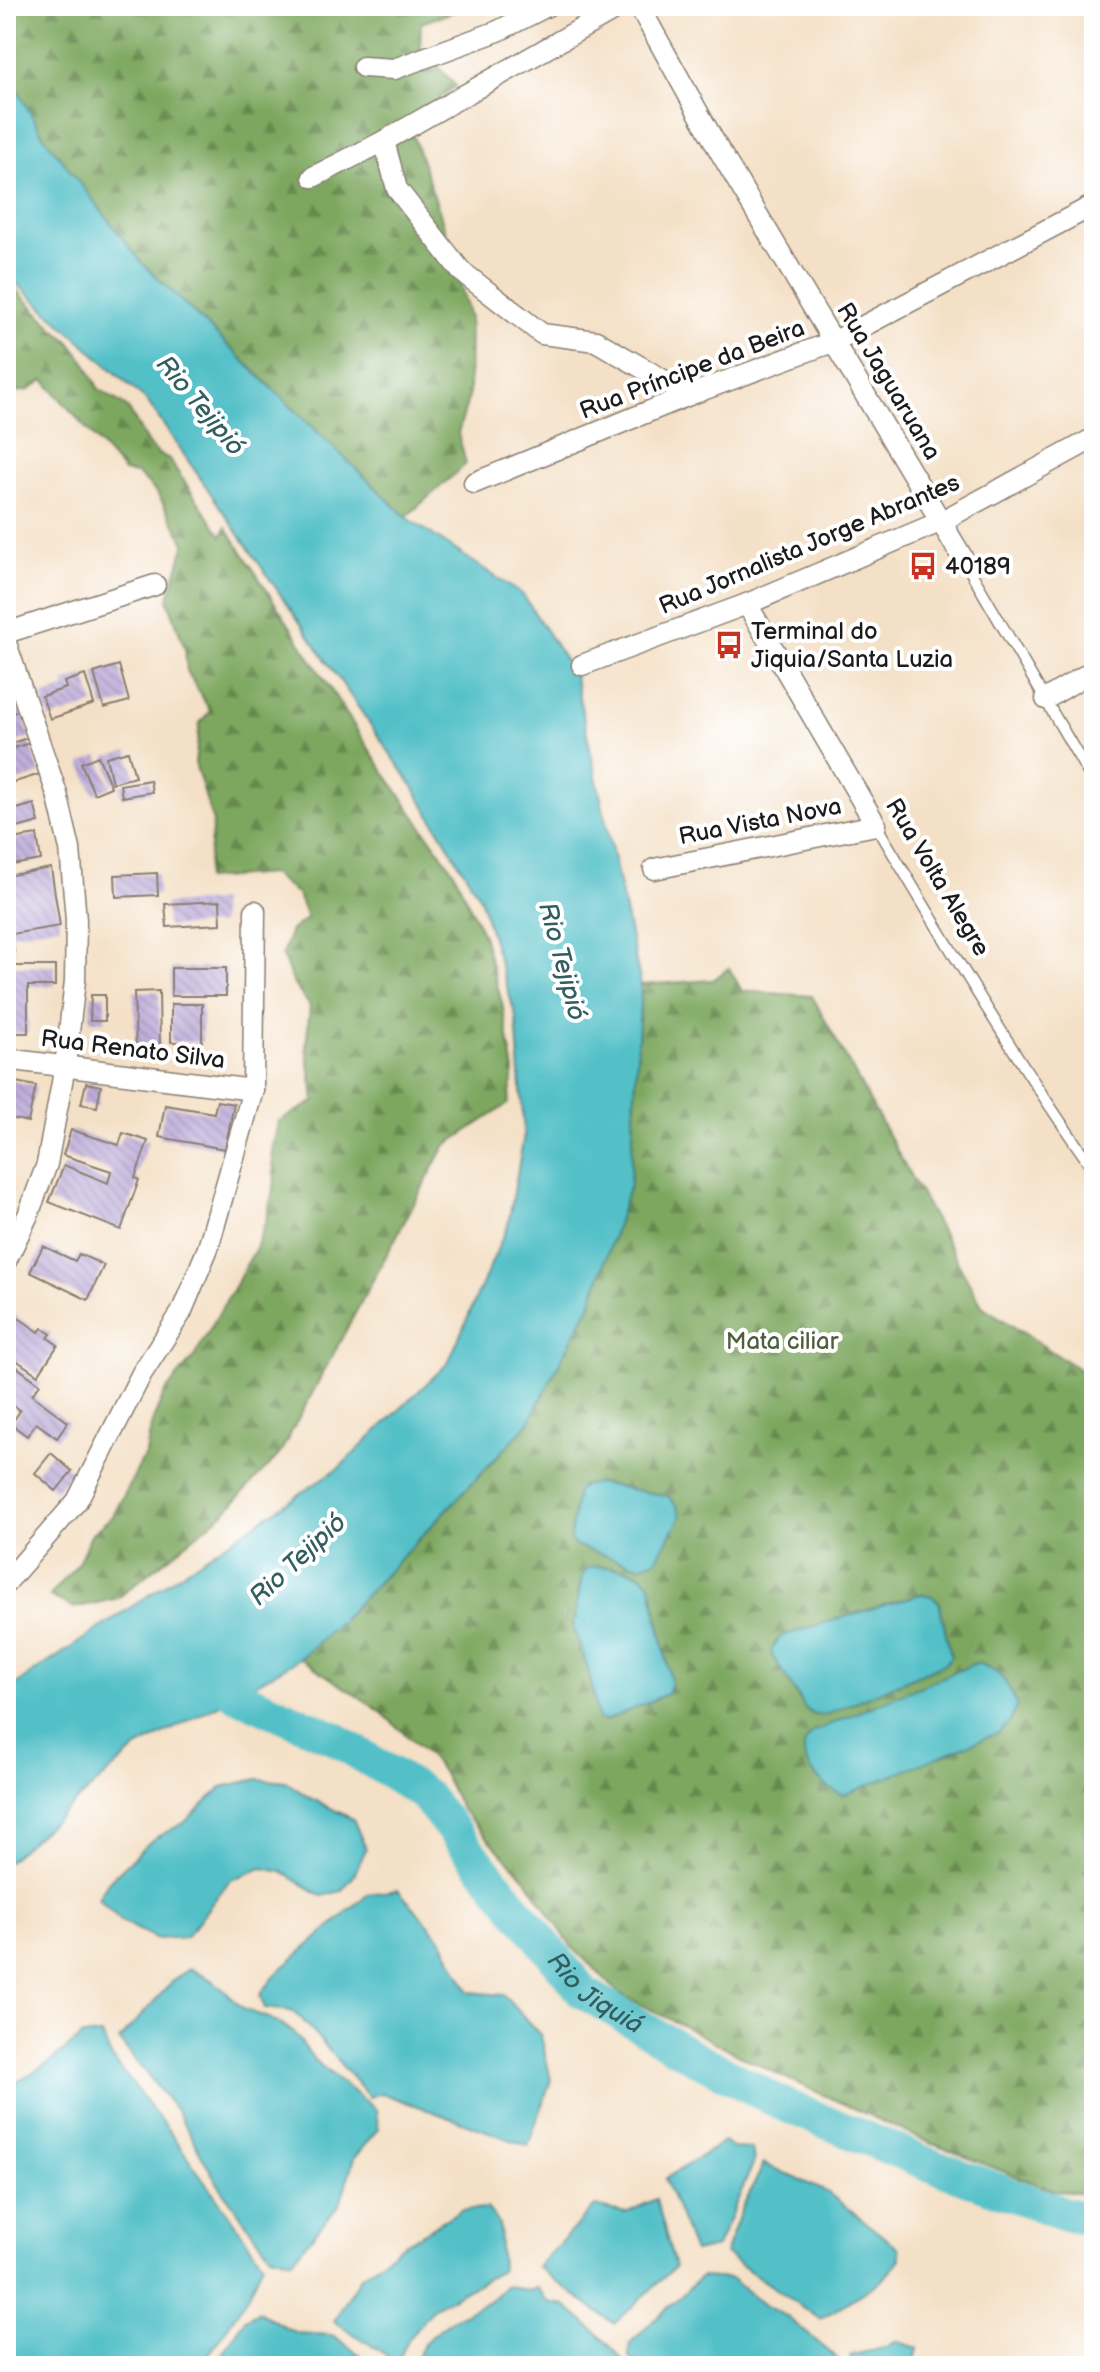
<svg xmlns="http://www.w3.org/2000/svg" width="1100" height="2372" viewBox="0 0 1100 2372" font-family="'Balsamiq Sans',sans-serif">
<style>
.forest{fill:url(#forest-firs);stroke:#4c623e;stroke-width:2;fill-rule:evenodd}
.water{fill:#52c0c8;stroke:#376e72;stroke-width:2}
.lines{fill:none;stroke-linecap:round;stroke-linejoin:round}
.river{stroke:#52c0c8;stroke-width:34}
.building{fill:url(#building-back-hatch)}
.service-casing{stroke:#887e71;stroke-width:13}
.minor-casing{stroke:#887e71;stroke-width:23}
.service{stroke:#fff;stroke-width:10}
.minor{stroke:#fff;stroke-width:20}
.labels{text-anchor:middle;stroke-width:8;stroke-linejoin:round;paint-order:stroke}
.street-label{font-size:24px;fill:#1c1c1c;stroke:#fff}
.poi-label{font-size:24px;fill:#1c1c1c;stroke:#fff;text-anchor:start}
.park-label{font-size:24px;fill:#4f5e3c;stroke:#fff}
.water-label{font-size:26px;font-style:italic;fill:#325e61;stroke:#fff}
</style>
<defs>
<pattern id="forest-firs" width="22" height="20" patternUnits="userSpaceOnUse" patternTransform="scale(2)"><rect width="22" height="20" fill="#7da75f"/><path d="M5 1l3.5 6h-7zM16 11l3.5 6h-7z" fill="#66874e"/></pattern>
<pattern id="building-back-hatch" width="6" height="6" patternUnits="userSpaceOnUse" patternTransform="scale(2)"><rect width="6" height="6" fill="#bdacd9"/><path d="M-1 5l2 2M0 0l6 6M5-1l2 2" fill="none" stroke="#a293ba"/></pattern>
</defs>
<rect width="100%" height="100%" fill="#fff"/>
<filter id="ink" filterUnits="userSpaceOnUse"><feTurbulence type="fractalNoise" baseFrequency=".0125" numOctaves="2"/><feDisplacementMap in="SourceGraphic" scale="16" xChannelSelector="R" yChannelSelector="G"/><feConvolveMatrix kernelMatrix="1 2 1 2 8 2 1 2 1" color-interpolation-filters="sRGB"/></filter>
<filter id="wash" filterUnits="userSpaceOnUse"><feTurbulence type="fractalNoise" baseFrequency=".006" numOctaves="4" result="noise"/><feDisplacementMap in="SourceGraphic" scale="32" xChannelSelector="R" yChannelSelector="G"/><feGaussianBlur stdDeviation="1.8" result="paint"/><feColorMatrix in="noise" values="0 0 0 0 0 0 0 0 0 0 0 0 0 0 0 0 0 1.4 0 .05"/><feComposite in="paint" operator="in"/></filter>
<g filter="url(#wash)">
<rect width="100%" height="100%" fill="#f4e0c6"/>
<g class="forest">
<path d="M6,6h464l-49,17 -1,24 36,39 -40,30 -4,17 28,80 30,105 -1,78 -11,37 8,31 -60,53 -265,-255 -48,-62 -51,-66 -36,-66z"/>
<path d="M6,269l3,13 45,47 16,13 17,23 11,23 30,20 20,36 10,10 10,4 54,78 4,-9 158,245 70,100 29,63 19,68 12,68 -6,33 -63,42 -166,309 -54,57 -107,86 -44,10 -24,-12 27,-31 15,-32 21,-17 33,-63 6,-31 13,-30 29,-35 62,-109 10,-28 9,-38 -3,-31 6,-29 37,-21 -9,-54 4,-41 -16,-21 -12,-30 9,-25 16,-12 -9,-23 -26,-21 -66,5 7,-57 -18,-59 5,-40 10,-12 -23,-40 -2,-22 -17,-49 17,-57 -28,-50 -19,-19 -14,-2 -80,-92 -15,10 -12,2c-4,-11 -4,-25 -11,-34z"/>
<path d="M729,968l13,23 70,5 170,310 112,73v815l-40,-3 -126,-49 -151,-68 -157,-80 -48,-47 -47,-69 -64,-69 -20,-39 -10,-12 -50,-46 -81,-54 42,-38 185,-195 64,-122 39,-118 11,-200 72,-5zM598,1483l70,13 -29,70 -64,-20 8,-60zM595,1566c20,2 45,0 56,20l20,96 -4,12 -62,27 -7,-2 -10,-51 -15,-41 9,-50zM921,1594l-107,121 -8,-6 -34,-54 3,-12 6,-7z"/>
</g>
<g class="water">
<path d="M6,68l36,66 99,128 265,255 117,78 51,79 67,311 -11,200 -39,118 -64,122 -185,195 -42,38 -63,37 -100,53 -131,115v-172l334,-224 108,-104 60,-138 16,-90 -8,-118 -36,-119 -68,-113 -265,-384 -141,-127z"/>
<path d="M598,1483l70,13 10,12 3,9 -25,43 -17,6 -64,-20 -5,-7 7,-48 6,-5z"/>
<path d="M595,1566c20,2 45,0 56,20l20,96 -4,12 -62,27 -7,-2 -10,-51 -15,-41 9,-51 5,-7z"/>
<path d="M921,1594l11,2 7,6 12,54 -5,7 -121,52h-11l-8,-6 -34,-54v-6l9,-13z"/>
<path d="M976,1663c23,5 33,21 41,43l-7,16 -12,11 -154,62c-17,-4 -43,-29 -40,-48 0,-6 6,-11 10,-16z"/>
<path d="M258,1779l28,3 24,16 43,21 13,30 -13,28 -12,14 -19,5 -40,-24 -20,-4 -32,12 -44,57 -29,2 -36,-18 -23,-23 11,-17 44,-42 31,-16 38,-36z"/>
<path d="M398,1890l42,47 29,55 35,3 37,41 10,44 -23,66 -147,-53 -12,4 -67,-78 -11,-8 -26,-3 -5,-13 19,-24 89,-77z"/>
<path d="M189,1968l26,14 30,28 24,8 24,13 22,30 61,49 2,19 -24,29 -14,46 -48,56 -21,-5 -17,-21 -36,-50 -42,-74 -57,-70 53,-58z"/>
<path d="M102,2035l8,20 59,76 94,132 -15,33 -47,70h-195v-277l45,-28 32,-25z"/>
<path d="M724,2142l8,6 20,1 2,13 -37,85 -23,5 -29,-73z"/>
<path d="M764,2164l63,28 72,57 1,10 -17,21 -63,39 -95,-65 17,-46z"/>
<path d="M656,2199l19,68 -61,57 -77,-57 58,-61 31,7z"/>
<path d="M487,2208l12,15 2,48 -67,36 -23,28 -14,27 -63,-41 26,-44 39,-30 62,-37z"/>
<path d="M701,2277l31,2 33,27 21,10 46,38 10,12h-200l-13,-8 1,-15z"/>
<path d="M506,2285l21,6 10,-3 11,14 16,3 43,37 21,24h-213c4,-33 46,-51 72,-64 7,-4 13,-11 19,-17z"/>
<path d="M258,2312l38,21 36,2 43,31h-161l31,-47z"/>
<path d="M896,2341l22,7 -4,18h-61l-3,-10c16,-6 32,-4 46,-15z"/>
</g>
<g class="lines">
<path class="river" id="s1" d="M201,1670l36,25 97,43 90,56 159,198 91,54 108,58 156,64 127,46 29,6"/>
</g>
<g id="blocks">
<g class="building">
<path d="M119,665l10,36 -25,7 -10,-35z"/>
<path d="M85,675l9,29 -44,15 -8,-23 24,-8 -2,-6z"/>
<path d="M21,710l9,27 -24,8v-30z"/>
<path d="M30,743l10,31 -34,11v-35z"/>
<path d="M128,751l7,26 -23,6 -6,-26z"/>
<path d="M98,756l13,31 -17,7 -13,-31z"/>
<path d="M150,780l2,12 -30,5 -2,-12z"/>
<path d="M34,804l5,18 -33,9v-19z"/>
<path d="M37,835l4,25 -35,6v-26z"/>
<path d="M51,868l9,58 -49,8 3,17 -8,2v-77z"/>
<path d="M157,873l1,22 -42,2 -1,-22z"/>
<path d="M220,901l1,23 -54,3 -2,-23z"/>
<path d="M6,966h49v20h-27v47h-22z"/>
<rect x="171" y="968" width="55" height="28"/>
<path d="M159,991l1,59 -24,1 -2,-59z"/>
<path d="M91,995h14v26h-15z"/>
<rect x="171" y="1004" width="31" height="38"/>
<path d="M6,1080l30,6 -8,36 -22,-5z"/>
<path d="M86,1083l15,3 -4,21 -16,-3z"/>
<path d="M217,1101l17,3 -9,45 -66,-12 6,-32 49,8z"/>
<path d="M71,1130l48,15 4,-12 25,8 -13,37 4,2 -18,50 -72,-28 15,-37 44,18 3,-12 -48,-16z"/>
<path d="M43,1246l32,15 4,-7 25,11 -16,35 -58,-28z"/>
<path d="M10,1312l29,20 3,-4 9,6 -3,4 10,7 -20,30 -32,-22v-35z"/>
<path d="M6,1359l34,25 -8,11 36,27 -11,16 -21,-15 -9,13 -16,-12 9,-13 -14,-11z"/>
<path d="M51,1453l21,18 -16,20 -21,-18z"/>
</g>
</g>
</g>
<g filter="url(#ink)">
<use href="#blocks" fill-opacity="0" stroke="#887e71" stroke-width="2"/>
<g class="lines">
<defs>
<g id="service">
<path d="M962,557l132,226"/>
<path d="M876,825c70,117 139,234 218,345"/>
</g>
<g id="minor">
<path d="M639,6l80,144 243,407"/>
<path d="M363,67l31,2 104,-38 49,-25"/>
<path d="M384,141l13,48 64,82 81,63 54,7 93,54"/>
<path d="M313,177l71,-36 237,-135"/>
<path d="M474,483l215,-88 146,-54 259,-136"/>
<path d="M6,633l149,-48"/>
<path d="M6,643l51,151 13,55 6,71 -1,61 -10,85 -18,98 -19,51 -22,46"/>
<path d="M582,665l165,-61 195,-83 152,-83"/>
<path d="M1046,699l48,-29"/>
<path d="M654,869l222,-44 -129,-221"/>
<path d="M6,1059l247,31"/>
<path d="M6,1583l71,-82 65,-128 39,-60 27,-65 45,-158 2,-179"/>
</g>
</defs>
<use href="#service" class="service-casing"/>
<use href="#minor" class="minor-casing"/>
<use href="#service" class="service"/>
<use href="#minor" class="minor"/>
</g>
</g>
<defs>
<symbol id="bus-bare" viewBox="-9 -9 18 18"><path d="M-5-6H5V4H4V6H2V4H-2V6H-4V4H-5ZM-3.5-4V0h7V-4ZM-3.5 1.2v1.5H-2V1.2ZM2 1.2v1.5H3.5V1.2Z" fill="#c8321e" stroke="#fff" stroke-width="2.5" paint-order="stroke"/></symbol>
</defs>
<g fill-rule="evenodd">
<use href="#bus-bare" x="903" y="546" width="40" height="40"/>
<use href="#bus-bare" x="709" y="625" width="40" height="40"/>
</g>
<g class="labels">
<g class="street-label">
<text transform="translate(692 369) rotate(-21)" y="8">Rua Príncipe da Beira</text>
<text transform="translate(889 381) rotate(59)" y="8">Rua Jaguaruana</text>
<text transform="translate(809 544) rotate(-23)" y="8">Rua Jornalista Jorge Abrantes</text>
<text transform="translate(760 821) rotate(-11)" y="8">Rua Vista Nova</text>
<text transform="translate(938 877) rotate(59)" y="8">Rua Volta Alegre</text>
<text transform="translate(133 1049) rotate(7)" y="8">Rua Renato Silva</text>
</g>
<g class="poi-label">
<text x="945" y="574">40189</text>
<text x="751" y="639">Terminal do<tspan x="751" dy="28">Jiquia/Santa Luzia</tspan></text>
</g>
<g class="park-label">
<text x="782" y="1349">Mata ciliar</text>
</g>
<g class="water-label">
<text transform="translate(201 405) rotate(50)" y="9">Rio Tejipió</text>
<text transform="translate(563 961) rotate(75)" y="9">Rio Tejipió</text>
<text transform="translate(297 1559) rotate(-43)" y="9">Rio Tejipió</text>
<text dy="9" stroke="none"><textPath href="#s1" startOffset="520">Rio Jiquiá</textPath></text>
</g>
</g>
<rect width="1100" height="2372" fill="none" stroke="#fff" stroke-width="32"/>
</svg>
